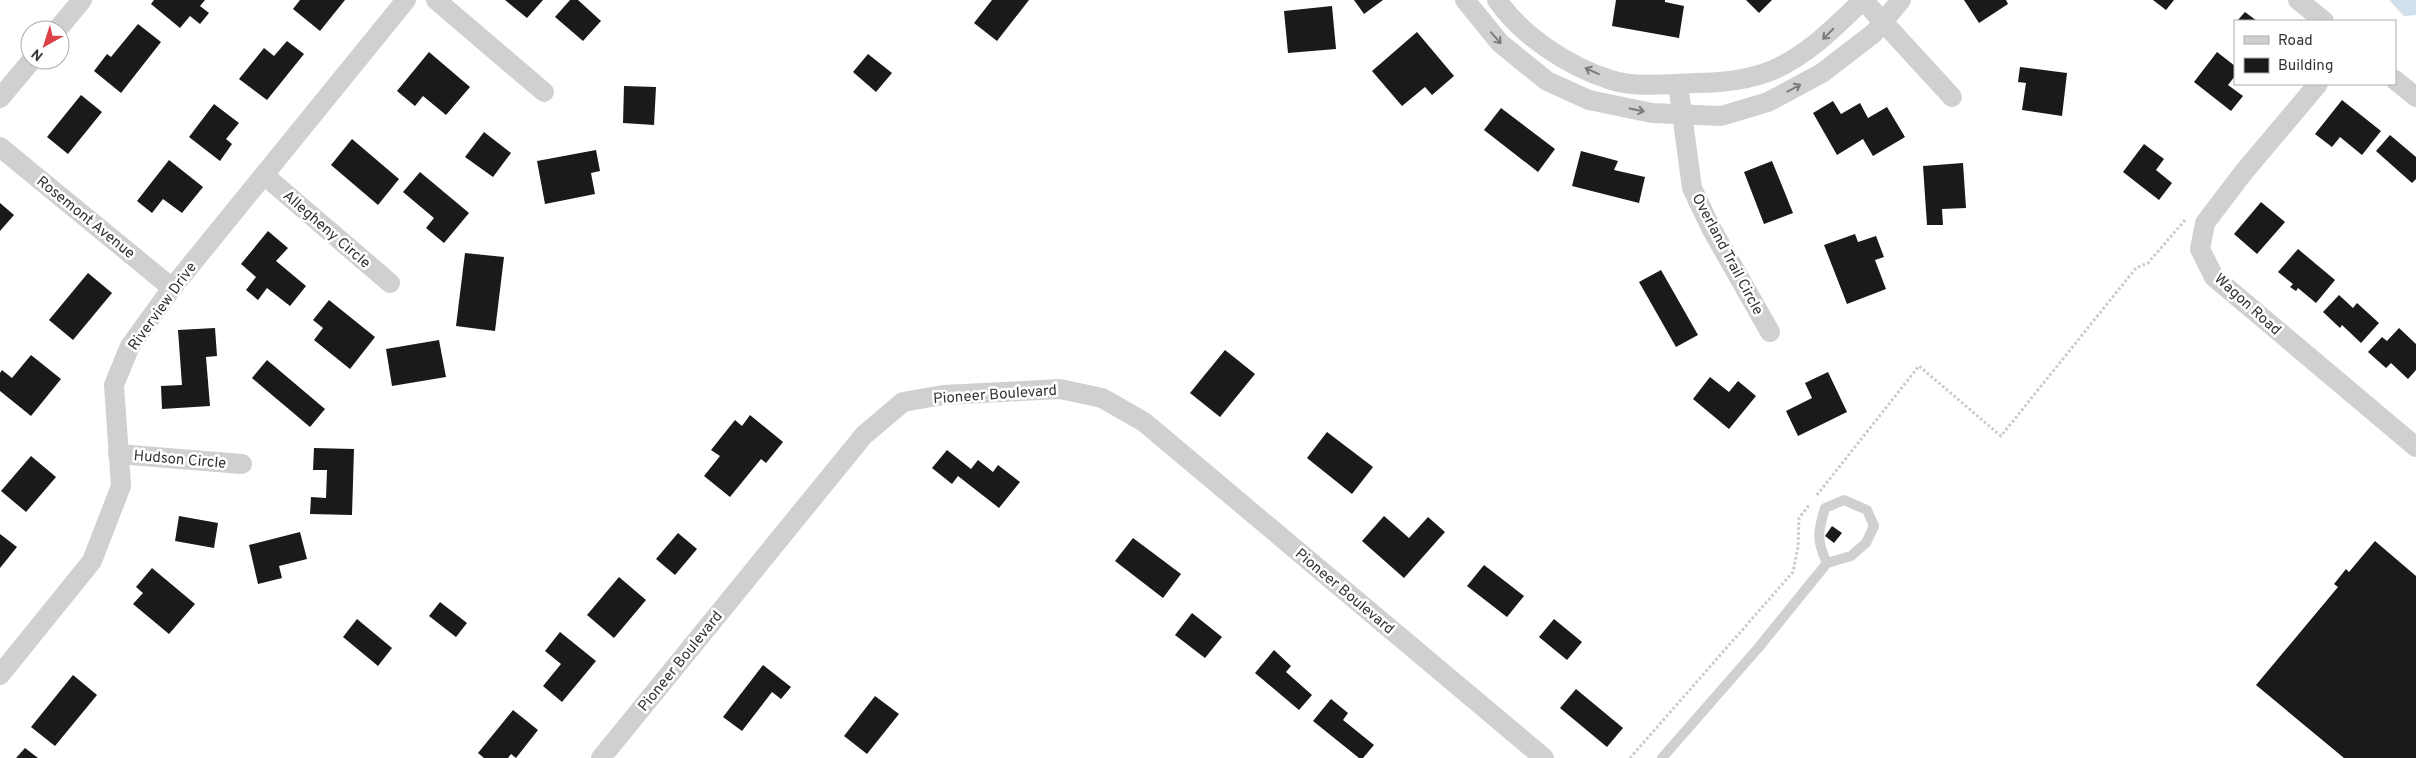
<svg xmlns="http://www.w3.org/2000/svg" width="2416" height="758" viewBox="0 0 2416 758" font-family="Overpass,sans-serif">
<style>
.water{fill:#d0e0ec}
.building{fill:#1a1a1a}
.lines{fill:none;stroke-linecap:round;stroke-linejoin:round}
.path{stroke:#cacaca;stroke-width:3;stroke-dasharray:2.5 2.5;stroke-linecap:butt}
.service{stroke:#d0d0d0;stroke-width:10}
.minor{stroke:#d0d0d0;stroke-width:20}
.oneway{stroke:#7a7a7a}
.labels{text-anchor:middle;stroke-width:5;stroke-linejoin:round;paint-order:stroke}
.street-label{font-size:15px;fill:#333;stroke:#fff}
</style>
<rect width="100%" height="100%" fill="#fff"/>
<path class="water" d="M2389,0h27v15l-12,1z"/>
<g class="building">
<path d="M154,0h51l-5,6 9,7 -9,11 -10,-8 -10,12 -29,-24z"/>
<path d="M300,0h45l-25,31 -27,-22z"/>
<path d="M505,0h38l-16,18z"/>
<path d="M570,0h8l23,21 -18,20 -28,-24z"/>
<path d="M992,0h37l-32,41 -23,-18z"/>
<path d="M1354,0h29l-19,14z"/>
<path d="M1616,0h49v2l19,4 -5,32 -67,-12z"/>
<path d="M1746,0h26l-13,13z"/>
<path d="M1964,0h42l2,4 -29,19z"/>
<path d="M2153,0h21l-8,10z"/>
<path d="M1332,6l4,43 -48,4 -4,-42z"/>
<path d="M2245,12l12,9h-20z"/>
<path d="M138,24l23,18 -40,51 -27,-22 13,-17 4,3z"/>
<path d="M1417,32l37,44 -22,19 -7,-8 -23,19 -30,-35z"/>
<path d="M287,41l17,13 -37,46 -28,-21 25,-31 10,8z"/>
<path d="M429,52l41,35 -24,28 -23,-19 -8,10 -18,-15z"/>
<path d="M2217,52l18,14v10l-7,9 15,11 -12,15 -37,-29z"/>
<path d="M868,54l24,19 -16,19 -23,-20z"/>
<path d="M2020,67l47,6 -5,43 -40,-6 4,-27 -8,-1z"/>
<path d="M624,86l32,1 -2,38 -31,-2z"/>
<path d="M81,95l21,17 -34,42 -21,-17z"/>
<path d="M2342,100l39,31 -19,24 -22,-18 -8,10 -17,-13z"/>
<path d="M1833,101l8,13 19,-11 8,15 19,-11 18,30 -32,19 -10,-17 -26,16 -24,-42z"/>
<path d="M214,104l25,19 -13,16 6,5 -12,17 -31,-24z"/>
<path d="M1501,108l54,41 -17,23 -54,-42z"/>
<path d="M484,132l27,21 -18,24 -28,-20z"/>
<path d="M2390,135l26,22v22l-4,4 -36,-32z"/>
<path d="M352,139l47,40 -21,26 -47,-40z"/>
<path d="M2144,144l20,15 -8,11 16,13 -13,17 -36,-28z"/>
<path d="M596,150l4,21 -9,2 4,21 -50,10 -8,-43z"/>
<path d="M1581,151l37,10 -4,9 31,7 -6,26 -67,-17z"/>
<path d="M169,160l34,27 -21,26 -19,-14 -11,14 -15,-12z"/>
<path d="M1772,161l21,52 -29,11 -20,-52z"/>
<path d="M1963,163l3,45 -24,1 1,16h-16l-4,-59z"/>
<path d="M420,172l49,41 -25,30 -18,-15 8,-10 -31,-26z"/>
<path d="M2261,202l24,20 -28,32 -23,-20z"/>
<path d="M0,203l14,12 -14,16z"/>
<path d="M268,231l20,17 -12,13 30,25 -16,20 -23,-18 -9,12 -12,-10 10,-13 -15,-13z"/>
<path d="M1855,234l3,8 18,-6 8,21 -9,3 11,29 -39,15 -23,-59z"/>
<path d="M2298,249l37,31 -19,23 -18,-15 -2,3 -6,-4 3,-3 -15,-12z"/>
<path d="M465,253l39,4 -9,74 -39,-5z"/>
<path d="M1661,270l37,65 -22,12 -37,-65z"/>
<path d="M88,273l24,20 -39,47 -24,-20z"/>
<path d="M2339,295l14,13 4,-5 22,20 -18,20 -19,-18 -2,3 -17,-16z"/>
<path d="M329,300l46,37 -25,32 -36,-29 9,-12 -10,-8z"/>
<path d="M215,328l2,28 -11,1 4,49 -48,3 -1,-23 21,-1 -4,-55z"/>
<path d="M2399,328l17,16v26l-8,9 -17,-16 -5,5 -18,-16 14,-15 5,4z"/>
<path d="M439,340l7,37 -54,9 -6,-37z"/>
<path d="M1225,350l30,24 -35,43 -30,-24z"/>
<path d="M31,355l30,24 -30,37 -31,-25v-18l2,-3 10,8z"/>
<path d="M267,360l58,49 -15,18 -58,-49z"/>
<path d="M1828,372l19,40 -49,24 -12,-25 26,-13 -7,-15z"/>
<path d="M1710,377l19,15 9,-11 18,15 -27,33 -36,-30z"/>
<path d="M750,415l33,27 -17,21 -5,-4 -31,38 -26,-21 16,-20 -9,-6 24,-30 7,6z"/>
<path d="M1327,432l46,35 -21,27 -45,-36z"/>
<path d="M314,448l40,1 -2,66 -42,-1 1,-17 15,1 1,-28h-14z"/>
<path d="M947,450l24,19 7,-9 15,12 5,-7 22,17 -21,26 -41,-32 -6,8 -20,-16z"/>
<path d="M31,456l25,21 -30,35 -25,-21z"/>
<path d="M179,516l39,7 -4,25 -39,-7z"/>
<path d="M1384,516l25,22 19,-21 17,15 -41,46 -42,-37z"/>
<path d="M1832,526l10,7 -8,10 -9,-7z"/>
<path d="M300,532l7,27 -28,7 3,12 -24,6 -9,-39z"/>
<path d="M678,533l19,16 -22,26 -19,-16z"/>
<path d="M0,534l17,13 -17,21z"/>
<path d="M1133,538l48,36 -18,24 -48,-37z"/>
<path d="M2375,541l41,35v182h-72l-88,-73 82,-98 -4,-3 12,-15 3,3z"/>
<path d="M1484,565l40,31 -17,21 -40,-31z"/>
<path d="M152,568l43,36 -26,30 -36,-30 10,-11 -7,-6z"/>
<path d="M619,577l27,23 -32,38 -27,-23z"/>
<path d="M440,602l27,21 -11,14 -27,-21z"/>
<path d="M1192,613l30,24 -17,21 -30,-23z"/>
<path d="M357,619l35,29 -14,18 -35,-29z"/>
<path d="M1554,619l28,23 -15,18 -28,-23z"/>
<path d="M560,632l36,29 -34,41 -19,-16 18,-22 -16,-13z"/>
<path d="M1274,650l17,16 -5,6 26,23 -13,15 -44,-37z"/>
<path d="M763,665l28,22 -10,12 -9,-7 -30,39 -19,-14z"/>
<path d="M73,675l24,20 -42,51 -24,-19z"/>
<path d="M1576,689l47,39 -16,19 -47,-39z"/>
<path d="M875,696l24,18 -32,40 -23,-18z"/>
<path d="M1331,699l17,14 -5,7 31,25 -11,13h-4l-46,-37z"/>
<path d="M513,710l25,20 -22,28 -5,-4 -3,4h-24l-6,-5z"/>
<path d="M25,748l13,10h-22z"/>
</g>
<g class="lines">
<g class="path">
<path d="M1817,495l102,-129 82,70 135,-168 12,-5 38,-44"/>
<path d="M1630,758l163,-186 5,-25 1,-29 11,-14"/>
</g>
<path class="service" d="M1662,758l97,-111 68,-84 24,-7 15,-13 8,-17 -7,-16 -23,-10 -19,8c-7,23 -9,32 2,55"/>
<g class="minor">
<path d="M436,0l108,92"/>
<path d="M1465,0l35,43 47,38 42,19 63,13 69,3 47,-14 54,-29 52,-40 27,-33"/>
<path d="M1497,0c25,36 72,67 114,80 26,8 56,4 83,3 26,0 55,-3 79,-13 36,-16 62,-43 90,-70l89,97"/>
<path d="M2298,0l26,21"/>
<path d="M57,30l25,-30"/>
<path d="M2395,80l21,17"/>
<path d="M1678,84l14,104 19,40 59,104"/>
<path d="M2318,84l-75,89 -38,50 -5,26 14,28 202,170"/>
<path d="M0,98l32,-38"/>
<path d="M0,147l172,141"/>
<path d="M264,175l126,108"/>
<path d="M118,454l124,10"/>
<path d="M0,675l92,-114 29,-75 -7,-101 16,-39 42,-58 234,-288"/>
<path d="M601,758l263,-323 39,-33 40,-7 117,-6 42,9 42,24 400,336"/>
</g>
</g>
<defs><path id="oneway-shaft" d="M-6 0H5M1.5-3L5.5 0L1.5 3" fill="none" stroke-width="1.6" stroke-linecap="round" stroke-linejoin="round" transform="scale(1.25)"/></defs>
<g class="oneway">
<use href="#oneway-shaft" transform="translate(1828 34) rotate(135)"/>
<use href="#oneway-shaft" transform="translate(1496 38) rotate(49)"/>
<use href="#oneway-shaft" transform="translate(1592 71) rotate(-156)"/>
<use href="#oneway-shaft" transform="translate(1794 88) rotate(-28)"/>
<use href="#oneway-shaft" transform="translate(1637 110) rotate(12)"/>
</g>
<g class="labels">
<g class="street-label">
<text transform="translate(86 217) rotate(39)" y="5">Rosemont Avenue</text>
<text transform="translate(327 229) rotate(41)" y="5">Allegheny Circle</text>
<text transform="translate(1728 254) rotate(62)" y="5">Overland Trail Circle</text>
<text transform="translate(2248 304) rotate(42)" y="5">Wagon Road</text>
<text transform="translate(162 306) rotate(-54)" y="5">Riverview Drive</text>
<text transform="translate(995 394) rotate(-4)" y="5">Pioneer Boulevard</text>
<text transform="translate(180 459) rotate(5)" y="5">Hudson Circle</text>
<text transform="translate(1345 591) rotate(40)" y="5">Pioneer Boulevard</text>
<text transform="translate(680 661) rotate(-51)" y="5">Pioneer Boulevard</text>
</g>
</g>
<rect x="2234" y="20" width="162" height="65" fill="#ffffff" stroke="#adadad"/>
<rect x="2244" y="36" width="25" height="8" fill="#d0d0d0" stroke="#adadad"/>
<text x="2278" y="45" font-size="15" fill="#333333">Road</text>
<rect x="2244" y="58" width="25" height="15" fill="#1a1a1a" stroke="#adadad"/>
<text x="2278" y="70" font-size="15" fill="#333333">Building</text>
<g transform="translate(45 45) rotate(219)"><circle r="24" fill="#ffffff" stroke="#adadad"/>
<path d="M0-4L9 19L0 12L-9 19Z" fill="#db4349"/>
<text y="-8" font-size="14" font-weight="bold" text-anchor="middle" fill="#333333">N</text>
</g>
</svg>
